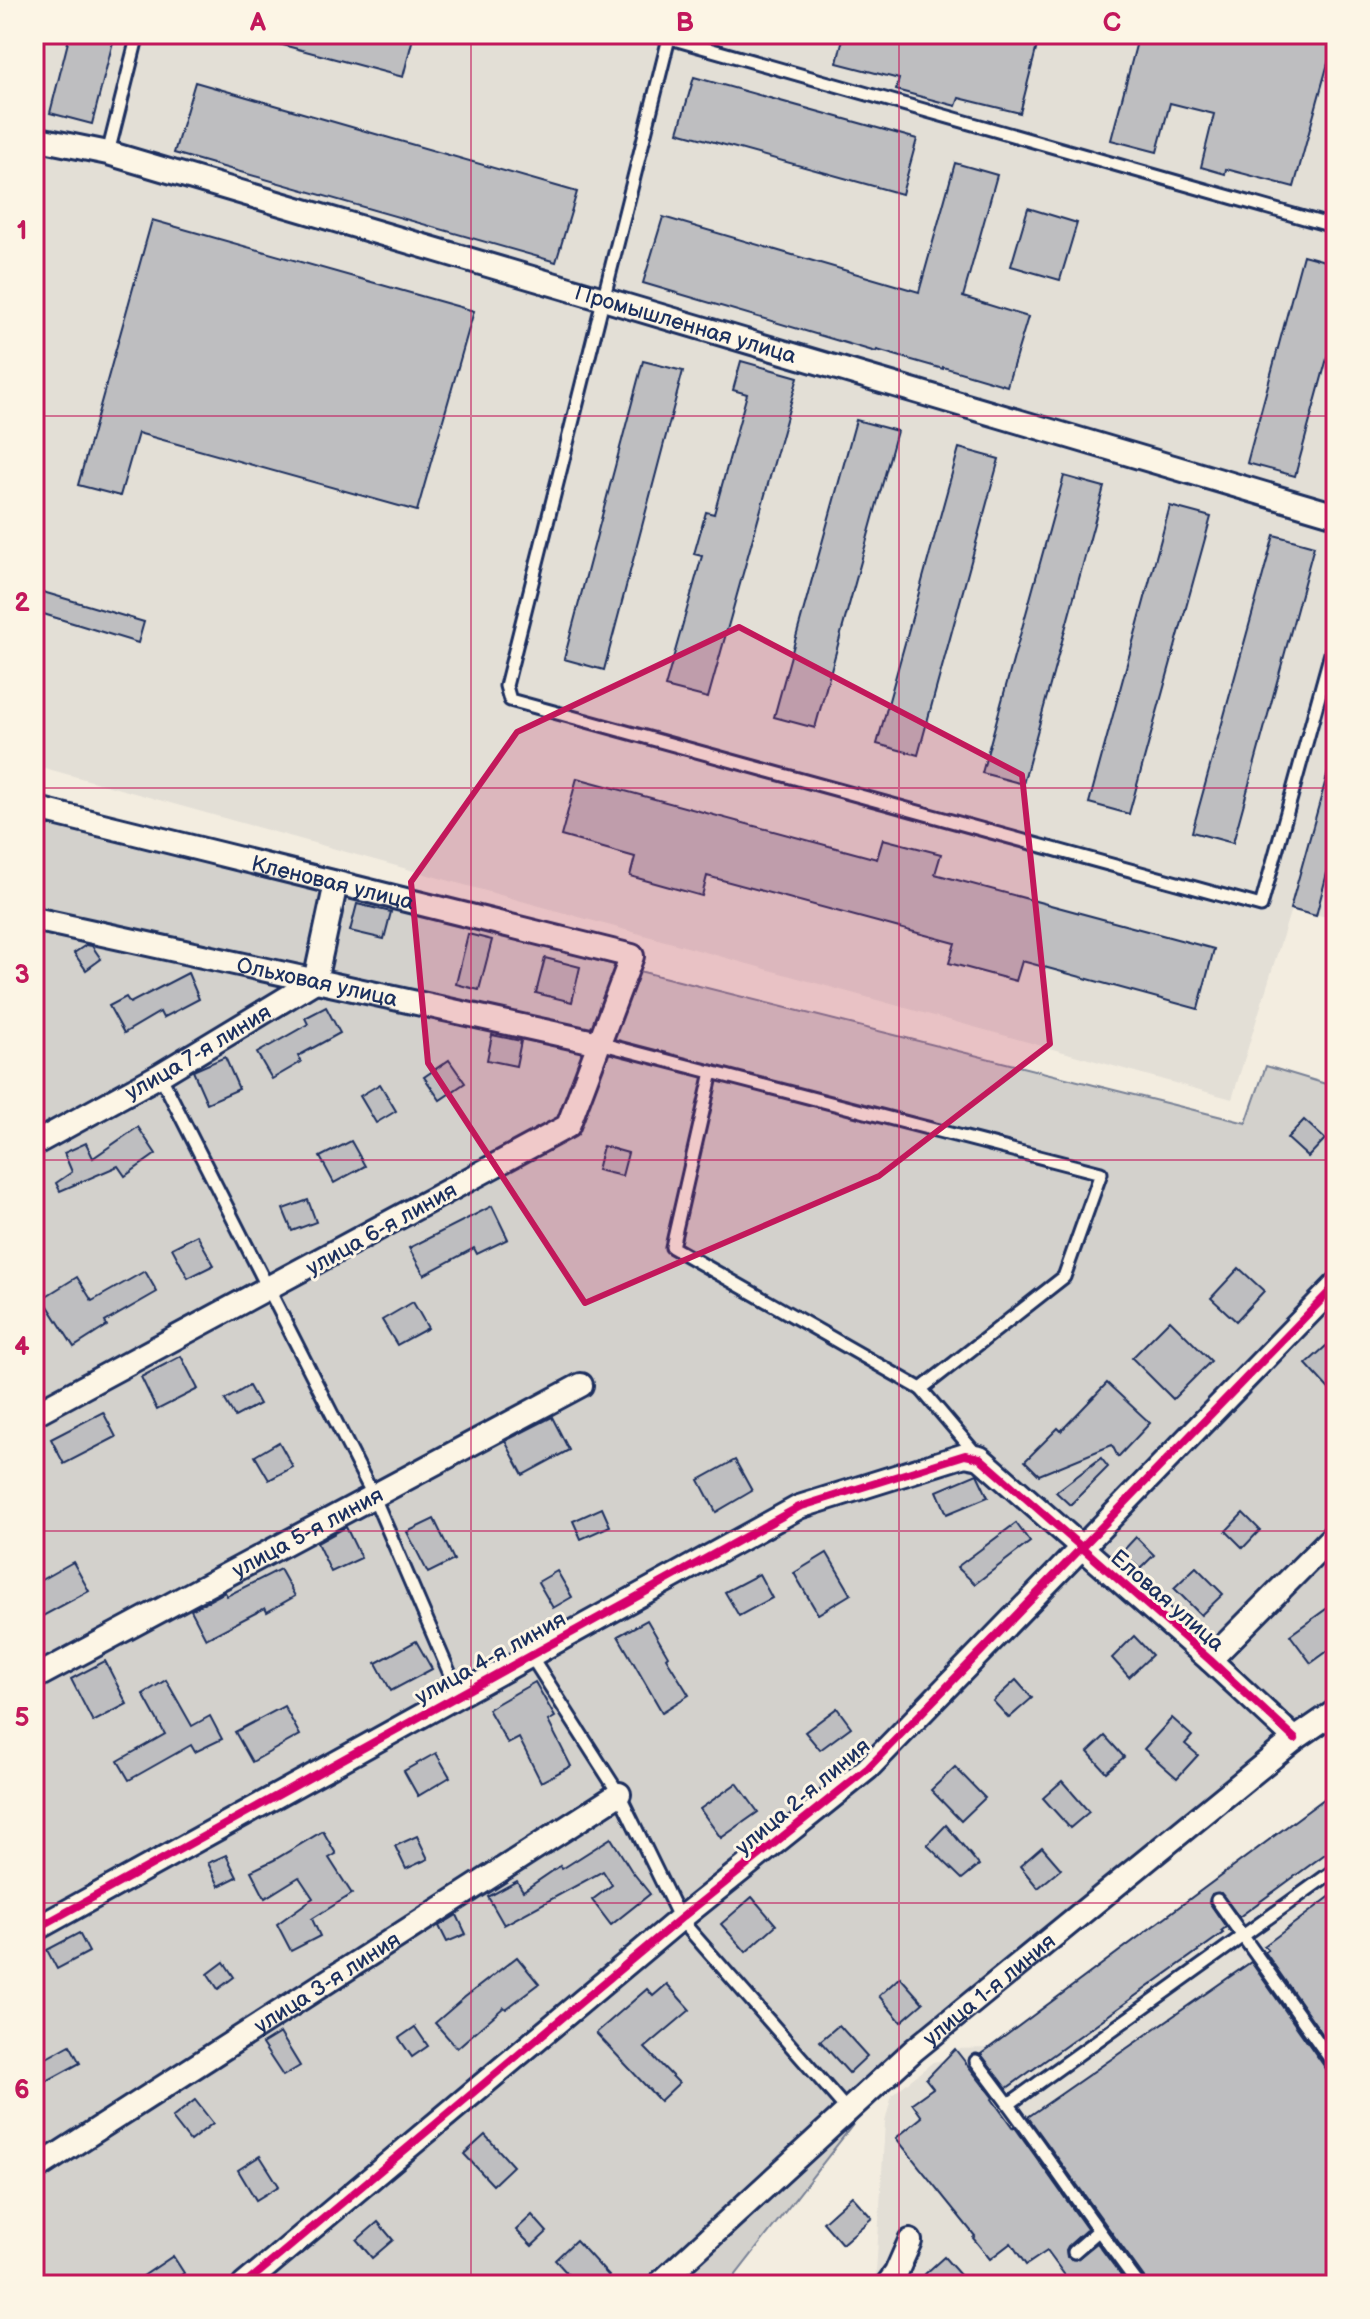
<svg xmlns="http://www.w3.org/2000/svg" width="1370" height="2319" viewBox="0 0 1370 2319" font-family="'Balsamiq Sans',sans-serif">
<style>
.built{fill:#e3dfd6}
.green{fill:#d3d1cc;stroke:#778095;stroke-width:2}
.building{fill:#bebec0;stroke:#1b2f5e;stroke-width:2}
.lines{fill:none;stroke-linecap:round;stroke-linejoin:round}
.service-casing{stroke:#1b2f5e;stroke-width:17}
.minor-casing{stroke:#1b2f5e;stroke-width:28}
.service{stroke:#fcf5e5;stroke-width:11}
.minor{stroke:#fcf5e5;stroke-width:22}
.cycleway-casing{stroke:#fcf5e5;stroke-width:13}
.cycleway{stroke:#d6006c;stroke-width:8}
.marked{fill:#c2185b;fill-opacity:0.2;stroke:#c2185b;stroke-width:6;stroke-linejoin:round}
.grid{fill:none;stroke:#c2185b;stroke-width:2;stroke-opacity:0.55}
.labels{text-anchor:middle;stroke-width:6;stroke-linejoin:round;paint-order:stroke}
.street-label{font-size:22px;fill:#1b2f5e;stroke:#fcf5e5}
.neatline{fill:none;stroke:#c2185b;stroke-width:3}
.grid-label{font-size:26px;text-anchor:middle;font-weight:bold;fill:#c2185b}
</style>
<rect width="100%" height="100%" fill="#f3ede0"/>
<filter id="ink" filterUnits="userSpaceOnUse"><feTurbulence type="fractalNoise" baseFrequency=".0125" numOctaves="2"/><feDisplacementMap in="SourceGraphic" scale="16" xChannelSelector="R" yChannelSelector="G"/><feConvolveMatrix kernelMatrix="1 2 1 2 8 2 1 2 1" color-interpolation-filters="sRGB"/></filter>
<g filter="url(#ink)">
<g class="built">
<path d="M34,34h1302v885l-45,-10 -59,190 -1198,-334z"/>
<path d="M1336,1790v495h-469l9,-12 9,-151 7,-27 41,-33 11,-2 11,-11 34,-1z"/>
</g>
<path class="green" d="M34,805l557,154 655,164 20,-57 70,21v631l-414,318 -194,249h-680l-14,-3z"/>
<g class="building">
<path d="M70,34h45l-23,90 -42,-11z"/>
<path d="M265,34h149l-11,43 -139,-37z"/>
<path d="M844,34h196l-20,79 -61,-15 -3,8 -60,-16 3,-11 -62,-16z"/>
<path d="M1139,34h197l-42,153 -68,-18 -1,5 -24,-7 13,-53 -44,-11 -13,49 -46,-12z"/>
<path d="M694,77l223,62 -15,55 -224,-62z"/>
<path d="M195,82l382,110 -21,70 -382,-109z"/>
<path d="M955,163l42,12 -34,122 65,20 -21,69 -64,-19v2l-66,-19 -1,2 -233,-69 20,-66 256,75z"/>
<path d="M1028,208l49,15 -17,57 -49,-14z"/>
<path d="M152,220l322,91 -57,200 -279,-78 -18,63 -42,-11z"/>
<path d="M1303,255l33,9v61l-41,151 -48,-13z"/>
<path d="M643,361l40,10 -79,299 -40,-11z"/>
<path d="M741,361l57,16 -90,321 -43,-11 37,-131 -8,-2 12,-42 8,2 33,-120 -14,-4z"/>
<path d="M856,420l41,11 -82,297 -41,-11z"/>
<path d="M959,448l40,11 -81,296 -41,-11z"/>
<path d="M1064,476l40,11 -81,297 -41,-11z"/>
<path d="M1170,506l41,11 -82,297 -40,-11z"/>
<path d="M1274,535l40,11 -81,297 -41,-11z"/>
<path d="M43,592l101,30 -6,21 -101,-31z"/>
<path d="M1330,765h6v73l-20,78 -26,-7z"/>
<path d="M577,778l300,81 6,-20 58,15 -6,20 279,75 -16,60 -176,-48 -6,20 -67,-18 6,-20 -248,-67 -5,20 -72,-20 5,-19 -74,-21z"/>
<path d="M357,904l34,8 -7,27 -34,-8z"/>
<path d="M468,934l24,6 -13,50 -23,-6z"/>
<path d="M86,945l6,1 9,13 -15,11 -12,-17z"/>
<path d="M545,958l35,9 -8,35 -36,-9z"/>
<path d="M188,973l11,26 -36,19 -3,-6 -36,21 -15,-27 17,-9 4,6z"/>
<path d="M326,1007l14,26 -42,23 3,6 -29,17 -15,-26 51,-29 -3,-6z"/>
<path d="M492,1035l29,6 -5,25 -29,-6z"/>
<path d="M225,1057l14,32 -32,14 -14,-32z"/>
<path d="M449,1060l16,23 -25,17 -16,-23z"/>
<path d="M380,1084l16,27 -20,12 -16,-27z"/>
<path d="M1304,1120l21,19 -17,18 -21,-19z"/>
<path d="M138,1127l18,27 -31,22 -7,-10 -58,25 -4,-8 16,-11 -8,-19 22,-10 7,15z"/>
<path d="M351,1141l14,25 -31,17 -14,-26z"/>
<path d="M603,1146l25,7 -6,23 -25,-6z"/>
<path d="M308,1200l8,22 -24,9 -9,-22z"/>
<path d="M492,1206l16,33 -31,15 -3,-6 -50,27 -15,-27z"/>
<path d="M197,1235l17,30 -26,13 -16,-30z"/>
<path d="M1239,1268l25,23 -28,30 -25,-23z"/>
<path d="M145,1271l12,21 -52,30 2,4 -33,21 -31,-49 34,-21 15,24z"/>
<path d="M413,1302l15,26 -31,17 -15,-25z"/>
<path d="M1170,1320l41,41 -38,38 -41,-41z"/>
<path d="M1326,1346l10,11v40l-30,-33z"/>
<path d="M181,1356l17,33 -41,21 -16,-33z"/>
<path d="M1107,1383l43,40 -32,34 -6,-12 -73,30 -14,-14 33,-33 3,3z"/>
<path d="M249,1386l10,18 -24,13 -10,-17z"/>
<path d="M103,1412l13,25 -52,27 -13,-25z"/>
<path d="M552,1417l17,33 -46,25 -18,-34z"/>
<path d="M279,1442l14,25 -24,13 -14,-24z"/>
<path d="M1101,1458l7,9 -38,38 -14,-13z"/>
<path d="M735,1460l17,31 -36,21 -17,-32z"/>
<path d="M977,1474l11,23 -41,17 -10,-23z"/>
<path d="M602,1508l8,18 -29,13 -8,-18z"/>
<path d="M1243,1513l17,17 -17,18 -17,-17z"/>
<path d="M434,1519l20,41 -26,13 -21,-41z"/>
<path d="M1016,1523l14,19 -55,42 -18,-17z"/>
<path d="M346,1527l15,31 -30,14 -14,-29z"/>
<path d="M1136,1537l18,18 -14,14 -18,-17z"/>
<path d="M827,1553l24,41 -33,20 -24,-41z"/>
<path d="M73,1562l16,29 -48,26 -7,-13v-20z"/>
<path d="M1196,1567l27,27 -22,21 -27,-27z"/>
<path d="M280,1569l15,27 -28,16 -2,-4 -59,31 -15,-29 34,-18 2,4z"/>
<path d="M557,1571l15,26 -19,11 -15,-26z"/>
<path d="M759,1574l13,24 -33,18 -14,-24z"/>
<path d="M1329,1607l7,10v28l-25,18 -21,-28z"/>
<path d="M647,1620l21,36 -2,2 23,37 -27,17 -44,-76z"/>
<path d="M1134,1636l18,19 -23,22 -17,-19z"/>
<path d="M416,1641l16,28 -41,22 -15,-28z"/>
<path d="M105,1661l22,43 -34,18 -22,-43z"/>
<path d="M166,1680l26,46 18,-10 12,23 -27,13 -4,-7 -62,35 -11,-19 47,-27 -22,-40z"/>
<path d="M1016,1680l16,18 -23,20 -16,-17z"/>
<path d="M535,1682l20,35 -7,4 23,45 -30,16 -22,-44 -11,6 -20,-35z"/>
<path d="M284,1706l16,29 -48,27 -17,-30z"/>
<path d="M837,1708l14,19 -31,23 -15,-18z"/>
<path d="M1172,1718l20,18 -7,8 13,11 -21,23 -33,-29z"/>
<path d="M1105,1736l19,21 -18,15 -18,-20z"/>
<path d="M436,1753l14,24 -32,19 -14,-25z"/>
<path d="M955,1767l30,31 -24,23 -30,-31z"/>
<path d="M1062,1781l27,31 -19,16 -27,-30z"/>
<path d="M737,1783l21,29 -37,26 -21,-29z"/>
<path d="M1336,1790v56l-97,71 -18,-24 -9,1 -3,8 17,25 -5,4 2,2 -216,155 -26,-34z"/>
<path d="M946,1825l33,40 -17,14 -35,-34z"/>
<path d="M323,1831l13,23 -7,4 23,36 -40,25 8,17 -29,15 -14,-27 36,-26 -14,-21 -34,21 -14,-27 23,-11z"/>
<path d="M417,1836l11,23 -22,10 -11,-23z"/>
<path d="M611,1838l20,32 19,24 -39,31 -19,-25 20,-15 -9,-14 -99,54 -16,-28 29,-16 6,10 37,-25 2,3z"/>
<path d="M1042,1847l19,22 -23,19 -18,-22z"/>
<path d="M226,1855l11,22 -18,9 -11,-23z"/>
<path d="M1336,1892v155l-3,2 -68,-97 3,-2 -4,-4z"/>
<path d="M752,1897l24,28 -30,27 -25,-28z"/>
<path d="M457,1915l9,19 -19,8 -8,-16z"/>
<path d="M79,1933l10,19 -32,17 -10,-19z"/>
<path d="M517,1957l22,27 -33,25 -2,-2 -47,41 -22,-25 30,-26z"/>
<path d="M224,1962l10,15 -16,12 -10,-15z"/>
<path d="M1251,1962l85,121v202h-189l-1,-5 -118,-163z"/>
<path d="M900,1977l23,26 -22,19 -22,-26z"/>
<path d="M667,1984l23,26 -45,38 34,35 -19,18 -64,-68 51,-44 6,7z"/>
<path d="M839,2025l28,31 -18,17 -29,-32z"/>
<path d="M415,2027l13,19 -16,11 -13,-19z"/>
<path d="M280,2033l20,33 -17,10 -21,-32z"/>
<path d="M70,2045l10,18 -46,25v-23z"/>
<path d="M955,2049l38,49 -1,1 21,29 1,-2 73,103 -19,17 -2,4 1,7 9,3 21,-17 31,42h-56l-25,-34 -21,14 -15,-22 -21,16 -17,-21 2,-2 -79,-98 26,-21 -10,-14 21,-15 -7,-9z"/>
<path d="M195,2100l18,23 -23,18 -18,-23z"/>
<path d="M485,2135l28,31 -20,19 -29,-31z"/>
<path d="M260,2156l19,30 -23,14 -18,-30z"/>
<path d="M852,2196l20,22 -30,26 -19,-22z"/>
<path d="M532,2215l15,17 -15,14 -16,-16z"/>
<path d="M378,2222l15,18 -21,18 -15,-18z"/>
<path d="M576,2240l33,36 -10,9h-21l-23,-25z"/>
<path d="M173,2256l11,17 -18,12h-36z"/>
<path d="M944,2257l25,28h-33l-11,-11z"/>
</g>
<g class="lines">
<defs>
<g id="service">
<path d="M656,34l680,193"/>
<path d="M669,38l-163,648 4,14 751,206 75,-271"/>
<path d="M34,40l2,-6"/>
<path d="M108,153l30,-119"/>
<path d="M599,1043l502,130 -37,104 -143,112 55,65"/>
<path d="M712,1072l-40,175 249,142"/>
<path d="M160,1075l213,420 86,200"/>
<path d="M531,1656l88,138 61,125 167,191"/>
<path d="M1217,1900l119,167"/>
<path d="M976,2061c57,73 107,150 163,224"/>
<path d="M1009,2104l327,-235"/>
<path d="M1074,2252l24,-21"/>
</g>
<g id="minor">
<path id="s1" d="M34,138l74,15 1228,362"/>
<path id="s2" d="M34,808l598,148 -64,170 -534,288"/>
<path id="s3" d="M34,919l565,124"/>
<path id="s4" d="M34,1144l126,-69 155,-94 21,-98"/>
<path d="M1210,1660l126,-127"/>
<path id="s5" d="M34,1678l547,-293"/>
<path d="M34,1930l765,-423 166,-52 15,3 230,202 85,79"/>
<path id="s6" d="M34,2170l585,-376"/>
<path d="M244,2285l436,-366 188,-151 468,-483"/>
<path id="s7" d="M658,2285l256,-235 381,-311 41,-28"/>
<path d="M887,2285l9,-12 14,-32"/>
</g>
</defs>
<use href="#service" class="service-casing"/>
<use href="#minor" class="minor-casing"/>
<use href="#service" class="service"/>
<use href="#minor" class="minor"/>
<defs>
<g id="cycleway">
<path d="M34,1930l765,-423 166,-52 15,3 230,202 85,79"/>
<path d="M244,2285l436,-366 188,-151 468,-483"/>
</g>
</defs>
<use href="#cycleway" class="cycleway-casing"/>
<use href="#cycleway" class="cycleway"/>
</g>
</g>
<path class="marked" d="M739,627l283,148 28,269 -171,132 -294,127 -157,-240 -17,-181 106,-150z"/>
<path class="grid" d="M471,34v2251M899,34v2251M34,416h1302M34,788h1302M34,1160h1302M34,1531h1302M34,1903h1302"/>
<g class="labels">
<g class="street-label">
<text dy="8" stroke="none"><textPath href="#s1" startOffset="678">Промышленная улица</textPath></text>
<text dy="8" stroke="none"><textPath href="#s2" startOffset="308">Кленовая улица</textPath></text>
<text dy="8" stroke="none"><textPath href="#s3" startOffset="290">Ольховая улица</textPath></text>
<text dy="8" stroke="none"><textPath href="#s4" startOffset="188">улица 7-я линия</textPath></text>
<text transform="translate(381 1228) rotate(-29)" y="8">улица 6-я линия</text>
<text dy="8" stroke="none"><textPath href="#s5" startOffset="310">улица 5-я линия</textPath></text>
<text transform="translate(1168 1600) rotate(41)" y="8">Еловая улица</text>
<text transform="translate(490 1657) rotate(-29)" y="8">улица 4-я линия</text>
<text transform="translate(802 1796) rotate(-40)" y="8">улица 2-я линия</text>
<text dy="8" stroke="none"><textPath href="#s6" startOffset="348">улица 3-я линия</textPath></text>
<text dy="8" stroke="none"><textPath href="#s7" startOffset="444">улица 1-я линия</textPath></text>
</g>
</g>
<rect width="1370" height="2319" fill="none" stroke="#fcf5e5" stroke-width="88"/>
<rect x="44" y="44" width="1282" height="2231" class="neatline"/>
<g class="grid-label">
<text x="258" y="31">A</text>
<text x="685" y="31">B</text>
<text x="1112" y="31">C</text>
<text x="22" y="239">1</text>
<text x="22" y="611">2</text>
<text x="22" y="983">3</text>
<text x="22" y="1355">4</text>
<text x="22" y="1726">5</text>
<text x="22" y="2098">6</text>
</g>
</svg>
